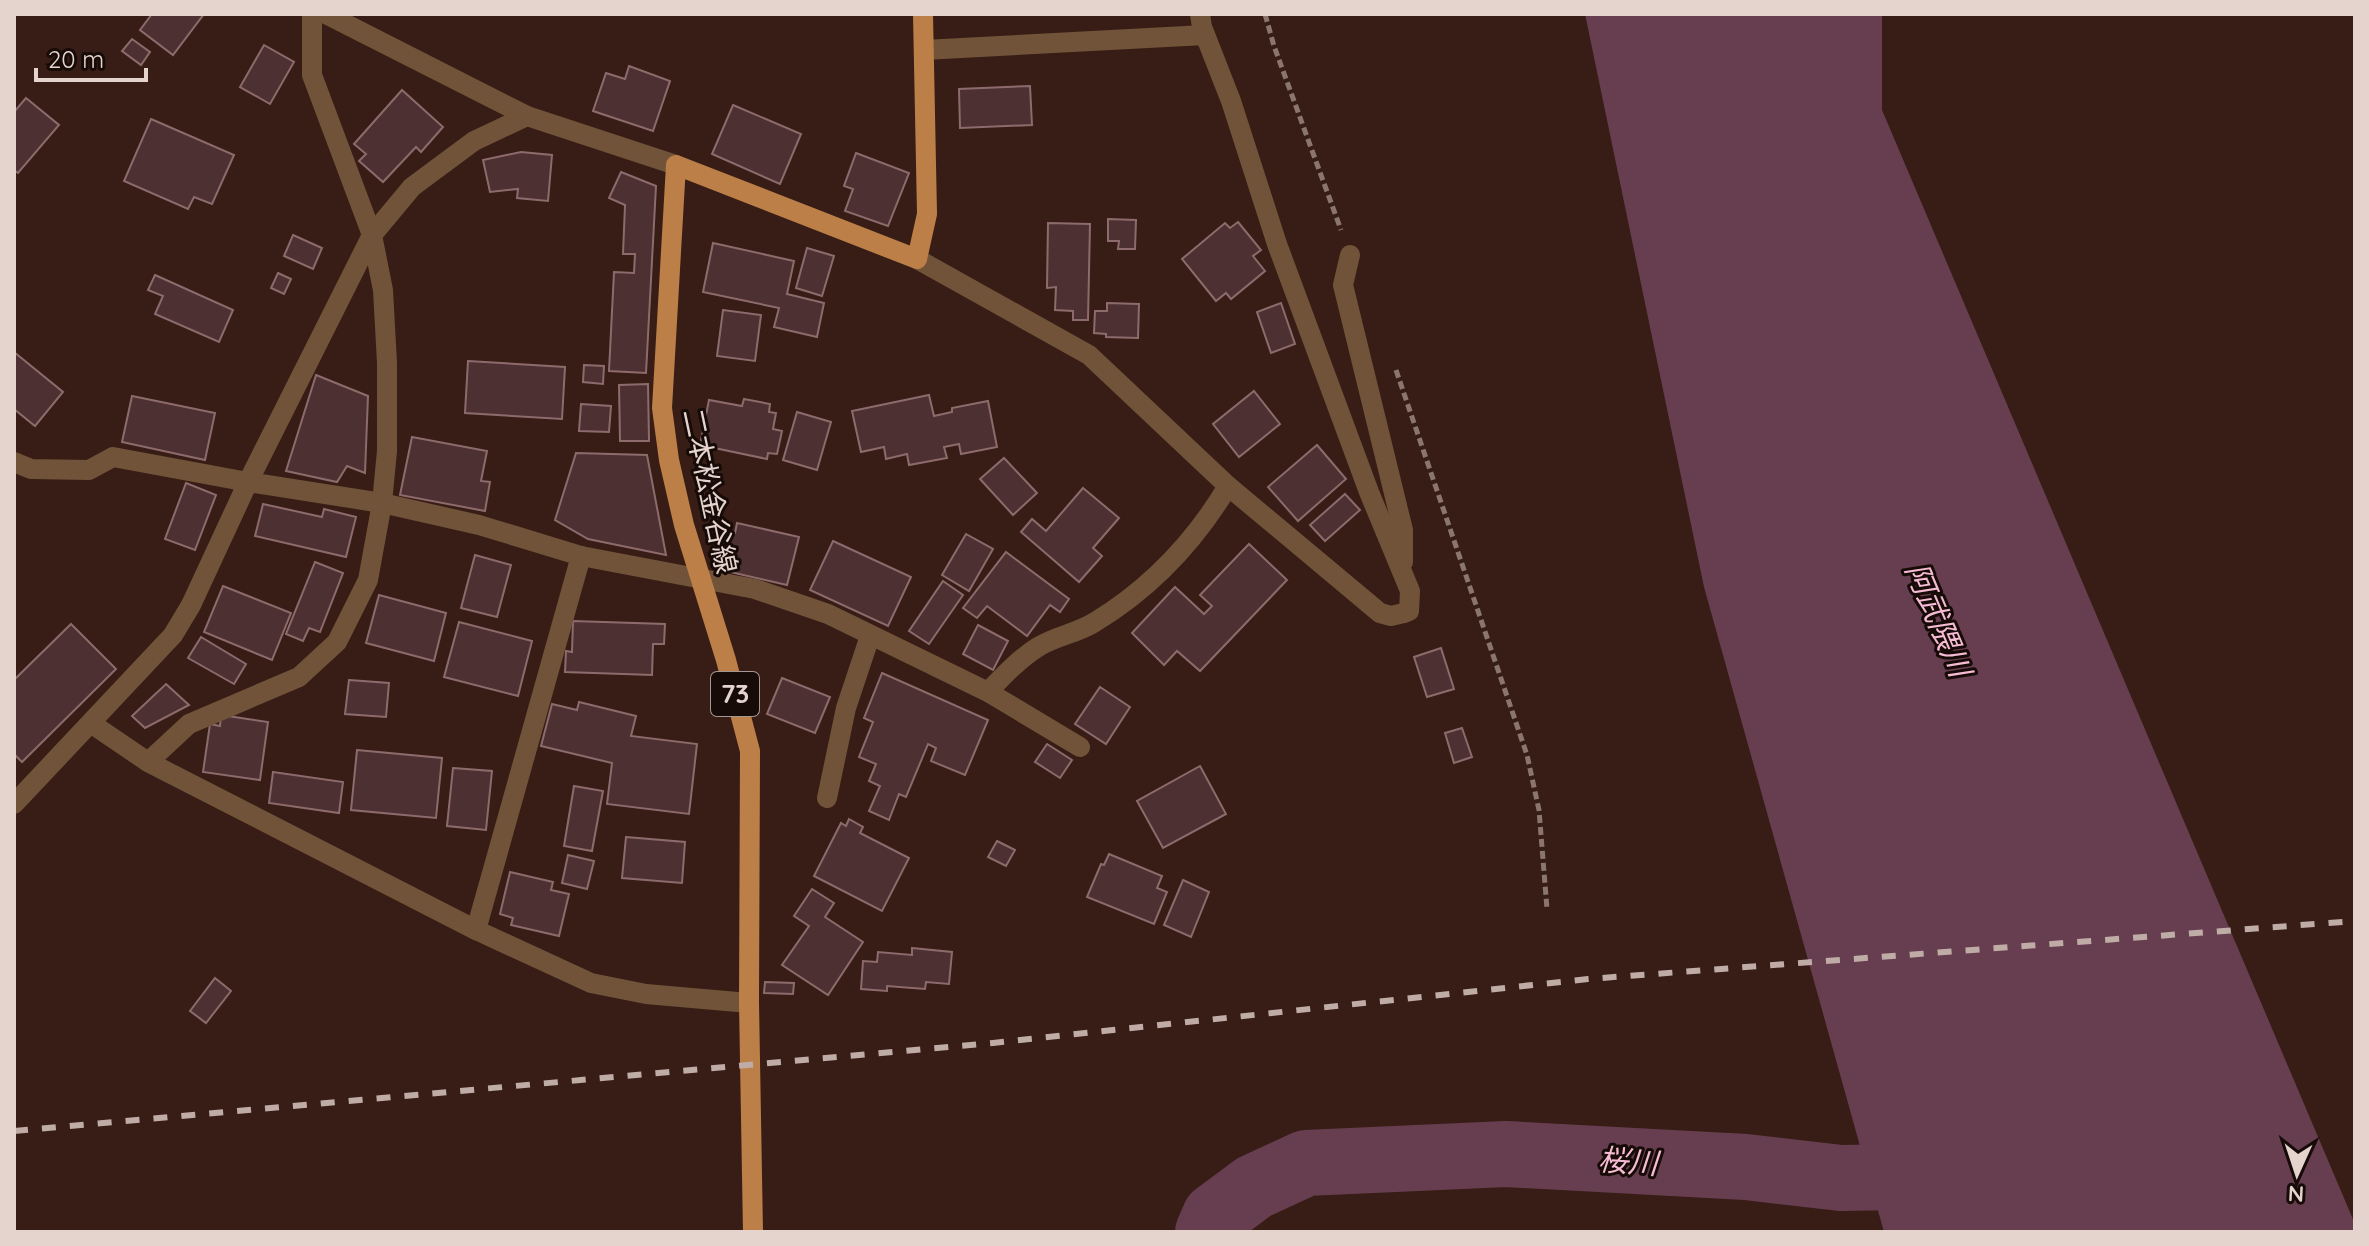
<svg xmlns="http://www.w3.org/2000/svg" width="2369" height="1246" viewBox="0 0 2369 1246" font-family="Quicksand,'Noto Sans JP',sans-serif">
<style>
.water{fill:#673e50}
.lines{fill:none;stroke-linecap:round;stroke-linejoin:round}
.river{stroke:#673e50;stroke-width:66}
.building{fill:#4d3032;stroke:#8d6b6d;stroke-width:2}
.path{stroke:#8b756f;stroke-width:5;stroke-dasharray:8 4;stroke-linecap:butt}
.minor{stroke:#715339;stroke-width:20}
.tertiary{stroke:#715339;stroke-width:20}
.primary{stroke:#bd7f48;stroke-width:20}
.rail{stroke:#bfaca6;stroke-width:6;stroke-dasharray:14 14;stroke-linecap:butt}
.labels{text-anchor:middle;stroke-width:6;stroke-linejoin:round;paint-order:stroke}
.shield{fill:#160b07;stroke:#a79792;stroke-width:2}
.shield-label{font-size:26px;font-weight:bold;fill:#e5d3ce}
.street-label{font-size:28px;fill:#e5d3ce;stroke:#160b07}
.water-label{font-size:30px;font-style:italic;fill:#f7bcd5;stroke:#160b07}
</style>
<rect width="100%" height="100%" fill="#371d15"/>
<path class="water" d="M1585,14h297v96l473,1114v8h-471l-180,-645z"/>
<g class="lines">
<path class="river" d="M1208,1232l7,-16 39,-29 52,-24 200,-9 240,13 95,11 117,-2"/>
</g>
<g class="building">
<path d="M152,14h52l-31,41 -33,-25z"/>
<path d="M132,39l18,13 -9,13 -19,-14z"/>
<path d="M264,45l30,17 -24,42 -30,-17z"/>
<path d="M629,66l41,15 -17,50 -60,-20 13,-38 19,6z"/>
<path d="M1030,86l2,39 -72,3 -1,-39z"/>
<path d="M402,90l41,37 -22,25 -5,-5 -33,35 -24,-21 7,-7 -12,-10z"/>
<path d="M26,98l33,27 -41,48 -4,-3v-58z"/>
<path d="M733,105l68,29 -21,50 -68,-30z"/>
<path d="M151,119l83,36 -22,49 -18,-7 -6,12 -64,-28z"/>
<path d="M521,152l31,3 -4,46 -31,-3 1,-9 -28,3 -7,-32z"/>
<path d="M856,153l53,20 -21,53 -43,-15 8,-22 -9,-3z"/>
<path d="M621,172l35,14 -10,187 -37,-2 5,-99 20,1 1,-19h-12l2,-49 -16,-7z"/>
<path d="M1108,219l28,1 -1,29h-17l1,-8h-11z"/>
<path d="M1238,222l23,28 -8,6 12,15 -34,28 -5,-6 -10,8 -34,-42 43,-36 5,5z"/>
<path d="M1048,223l42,1 -2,96h-15v-9l-18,-1 1,-23 -9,1z"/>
<path d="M293,235l29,13 -9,21 -29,-13z"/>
<path d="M713,243l81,18 -7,33 37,9 -7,34 -43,-10 5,-19 -76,-16z"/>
<path d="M807,248l27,8 -12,40 -26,-8z"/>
<path d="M278,273l13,6 -7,15 -13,-6z"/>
<path d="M155,275l78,35 -14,32 -64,-28 8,-18 -15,-6z"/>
<path d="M1107,303l32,1 -1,34 -32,-1v-3l-12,-1 1,-22h12z"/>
<path d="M1281,303l14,41 -24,9 -14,-41z"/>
<path d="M723,310l38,5 -6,46 -38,-5z"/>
<path d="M14,352l49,40 -28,34 -21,-17z"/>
<path d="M468,361l97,6 -3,52 -97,-6z"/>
<path d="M584,365l20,1 -1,18 -20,-2z"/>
<path d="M316,375l52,21 -3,77 -18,-7 -10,16 -51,-11z"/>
<path d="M648,384l1,57h-29l-1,-56z"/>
<path d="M1254,391l26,33 -41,33 -26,-33z"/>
<path d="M929,395l5,21 18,-4v-4l36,-7 9,46 -36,7 -2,-10 -15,3 3,11 -38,7 -2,-11 -21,5 -2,-12 -23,5 -9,-41z"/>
<path d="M132,396l83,17 -10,47 -83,-18z"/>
<path d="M744,399l26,5 -1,8 7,1 -3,16 9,2 -5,23 -9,-1 -1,6 -67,-14 9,-45 33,6z"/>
<path d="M581,404l30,2 -2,26 -30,-1z"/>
<path d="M797,412l34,10 -14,48 -34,-10z"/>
<path d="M412,437l75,14 -6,30 9,1 -5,29 -85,-16z"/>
<path d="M1317,445l29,34 -48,42 -30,-34z"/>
<path d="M576,453l71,2 19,100 -78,-16 -33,-19z"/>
<path d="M1004,458l33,35 -24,22 -33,-36z"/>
<path d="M186,483l30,12 -21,55 -30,-11z"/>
<path d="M1083,488l36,30 -26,30 9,8 -23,26 -58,-50 11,-13 14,12z"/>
<path d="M1345,494l15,16 -35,31 -15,-16z"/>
<path d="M263,504l59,13 2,-8 32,8 -10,40 -91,-21z"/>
<path d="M737,523l62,14 -12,48 -61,-14 3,-13 -14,-3 6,-25 14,3z"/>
<path d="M966,534l27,15 -24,42 -27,-16z"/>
<path d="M833,541l78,36 -23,49 -78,-36z"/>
<path d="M1249,544l38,36 -87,91 -23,-20 -13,14 -32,-32 43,-46 29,27 8,-8 -12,-11z"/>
<path d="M1006,552l63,47 -9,13 -10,-7 -23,31 -40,-30 -10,12 -14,-10z"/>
<path d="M475,555l36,10 -14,52 -36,-9z"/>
<path d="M315,562l28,11 -23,59 -11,-4 -6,13 -17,-7z"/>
<path d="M943,581l20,14 -34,49 -20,-13z"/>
<path d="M223,586l68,27 -19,47 -68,-28z"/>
<path d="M379,595l67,18 -12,48 -68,-18z"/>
<path d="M573,621l92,3 -1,20h-11l-1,31 -87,-3 1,-21 6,1z"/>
<path d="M459,622l73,19 -14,55 -74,-19z"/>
<path d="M71,624l45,45 -94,93 -8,-8v-74z"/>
<path d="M978,625l30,16 -15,29 -30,-16z"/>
<path d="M201,637l45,27 -12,20 -46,-26z"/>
<path d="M1441,648l13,41 -27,8 -13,-40z"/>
<path d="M882,673l106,47 -23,55 -34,-14 5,-13 -8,-4 -22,53 -7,-3 -10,26 -20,-9 11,-25 -11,-5 7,-17 -17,-7 14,-35 -9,-4z"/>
<path d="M782,678l48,19 -15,36 -48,-19z"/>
<path d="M349,680l40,3 -3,34 -41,-3z"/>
<path d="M166,684l23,21 -44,23 -13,-12z"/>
<path d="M1100,687l30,20 -24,37 -31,-20z"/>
<path d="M579,702l57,14 -5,20 66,8 -8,70 -82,-10 5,-41 -71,-17 11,-42 25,6z"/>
<path d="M221,715l47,7 -8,58 -57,-8 7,-48 10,2z"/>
<path d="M1462,728l10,29 -18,6 -9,-30z"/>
<path d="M1047,744l25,16 -12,18 -25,-16z"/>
<path d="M357,750l85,8 -6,60 -85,-8z"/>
<path d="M1200,766l26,48 -63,34 -26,-47z"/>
<path d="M453,768l39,3 -6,59 -39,-4z"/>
<path d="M273,772l70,10 -4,31 -70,-10z"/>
<path d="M574,786l29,5 -11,60 -28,-5z"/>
<path d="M849,819l14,8 -3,6 49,25 -27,53 -68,-35 27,-53 5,3z"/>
<path d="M626,837l59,5 -3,41 -60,-5z"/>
<path d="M997,841l18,9 -9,16 -18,-9z"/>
<path d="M1109,854l53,22 -5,12 10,4 -13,32 -67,-27 14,-33 3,1z"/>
<path d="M568,855l26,6 -7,28 -25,-6z"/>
<path d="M510,872l43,10 -2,8 18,4 -10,42 -48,-11 2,-7 -13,-4z"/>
<path d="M1183,880l26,12 -18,45 -27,-12z"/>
<path d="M812,889l22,14 -9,14 38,25 -35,53 -46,-30 27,-39 -15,-10z"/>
<path d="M912,948l40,4 -3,32 -23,-2 -1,7 -38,-3v5l-26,-2 2,-28 14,1 1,-10 34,3z"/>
<path d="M215,978l16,13 -25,32 -16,-12z"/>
<path d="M765,982l29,1 -1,11 -29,-1z"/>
</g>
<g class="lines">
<g class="path">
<path d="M1265,14l9,32 67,184"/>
<path d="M1396,370l131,385 12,55 8,99"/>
</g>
<g class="minor">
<path d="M1200,14l2,13 29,74 46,143 92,248 41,99 -1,20 -5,2"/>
<path d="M924,50l281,-15"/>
<path d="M1350,255l-7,30 60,245v32"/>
<path d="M14,462l17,7 58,1 24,-13 135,25 134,21 97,22 102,31 174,33 73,25 160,78c15,-16 31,-33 50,-45 18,-11 40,-14 57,-25 56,-34 100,-81 133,-136"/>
<path d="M988,692l92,55"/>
<path d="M148,762l41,-38 110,-47 38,-35 31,-62 14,-77 5,-52v-88l-4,-73 -11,-55 -60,-160v-61"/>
<path d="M827,798l19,-90 24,-72"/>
<path d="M476,930l105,-374"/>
</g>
<g class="tertiary">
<path d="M326,14l201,102 149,49"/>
<path d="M917,259l172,96 139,131 152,127 11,3 13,-3"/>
<path d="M92,724l56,38 328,168 115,53 55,11 103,9"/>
<path d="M14,804l159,-169 18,-30 57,-123 124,-247 40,-48 62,-46 53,-25"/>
</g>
<path class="primary" d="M753,1232l-4,-229 1,-252 -24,-91 -42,-135 -15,-65 -7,-52 14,-243 241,94 10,-45 -4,-200"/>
<path class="rail" d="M14,1131l979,-88 595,-64 767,-58"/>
</g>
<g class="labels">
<rect class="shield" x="711" y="672" width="48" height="44" rx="6"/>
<g class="shield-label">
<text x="735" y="703">73</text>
</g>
<g class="street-label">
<text transform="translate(710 491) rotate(78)" y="10">二本松金谷線</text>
</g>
<g class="water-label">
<text transform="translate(1938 620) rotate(67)" y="10">阿武隈川</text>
<text transform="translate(1628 1162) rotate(4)" y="10">桜川</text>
</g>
</g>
<rect width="2369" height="1246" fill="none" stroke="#e5d3ce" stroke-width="32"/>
<g transform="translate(2297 1174) rotate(183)" stroke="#160b07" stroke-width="6" paint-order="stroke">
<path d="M0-6L14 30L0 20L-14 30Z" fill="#e5d3ce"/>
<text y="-12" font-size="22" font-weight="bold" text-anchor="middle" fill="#e5d3ce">N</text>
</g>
<path d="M36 68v12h110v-12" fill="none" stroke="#e5d3ce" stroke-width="4"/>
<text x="48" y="68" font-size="24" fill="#e5d3ce" stroke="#160b07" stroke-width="6" paint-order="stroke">20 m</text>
</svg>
